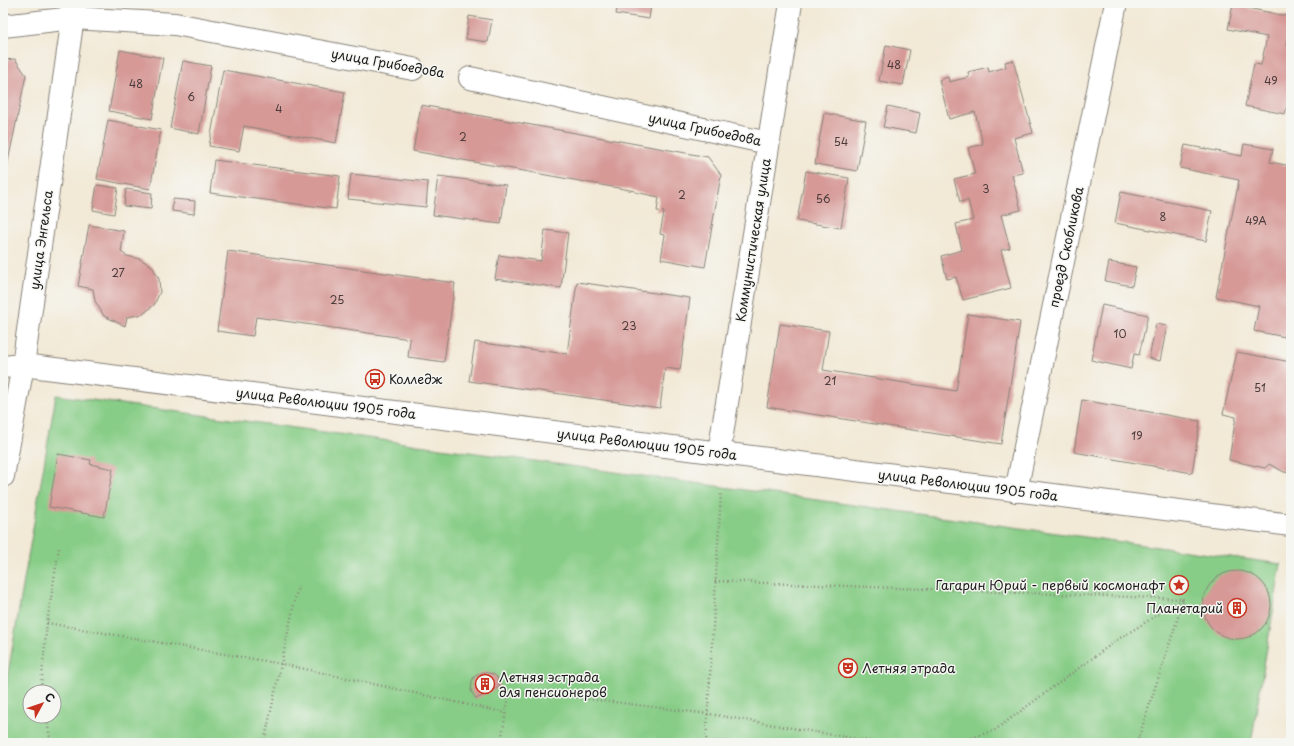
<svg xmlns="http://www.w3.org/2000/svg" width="1294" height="746" viewBox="0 0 1294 746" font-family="'Playpen Sans',sans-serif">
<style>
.green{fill:#88cd87;stroke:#527452;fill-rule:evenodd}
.building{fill:#d69996}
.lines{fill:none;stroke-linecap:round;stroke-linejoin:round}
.street-casing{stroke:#878279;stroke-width:24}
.secondary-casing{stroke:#878279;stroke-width:24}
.path{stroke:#878279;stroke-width:2.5;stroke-dasharray:1 3;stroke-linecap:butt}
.street{stroke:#fff;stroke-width:22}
.secondary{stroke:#fff;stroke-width:22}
.labels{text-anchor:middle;stroke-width:3;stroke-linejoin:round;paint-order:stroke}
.number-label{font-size:11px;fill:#4a3b3a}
.street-label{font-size:13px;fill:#1c1c1c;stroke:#f6f6f2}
.poi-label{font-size:13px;fill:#1c1c1c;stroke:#f6f6f2;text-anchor:start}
</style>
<rect width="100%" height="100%" fill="#f6f6f2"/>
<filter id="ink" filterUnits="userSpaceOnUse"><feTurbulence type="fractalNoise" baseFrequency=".025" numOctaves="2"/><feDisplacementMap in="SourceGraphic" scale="8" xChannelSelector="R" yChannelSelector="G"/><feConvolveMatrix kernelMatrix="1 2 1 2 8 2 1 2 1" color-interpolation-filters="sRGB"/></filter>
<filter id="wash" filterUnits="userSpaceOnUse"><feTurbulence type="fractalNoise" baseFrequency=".012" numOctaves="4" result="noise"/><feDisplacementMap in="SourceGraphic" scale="16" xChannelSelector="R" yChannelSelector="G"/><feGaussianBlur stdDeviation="0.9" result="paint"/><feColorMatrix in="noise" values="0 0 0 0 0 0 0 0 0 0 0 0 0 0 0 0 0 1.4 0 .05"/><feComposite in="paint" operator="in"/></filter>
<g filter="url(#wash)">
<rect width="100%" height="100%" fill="#f2e9d6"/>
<path class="green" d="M56,395l1225,169 -30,179h-1248v-41zM30,692h24v24h-24z"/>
<g id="blocks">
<g class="building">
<path d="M618,3l33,2 -2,14 -33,-5z"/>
<path d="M1233,5l58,12 -4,29 4,1v50l-2,-1 -4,18 -40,-8 9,-42 7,1 6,-28 -39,-8z"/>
<path d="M469,16l23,4 -4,22 -22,-3z"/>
<path d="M886,45l24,5 -7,35 -24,-4z"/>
<path d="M120,50l43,8 -11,61 -43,-8z"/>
<path d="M15,59l11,16 -22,106 -1,-121z"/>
<path d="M1013,60l20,73 -19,5 9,35 -11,2 9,35 -20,5 9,33 -9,2 10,38 -48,12 -7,-23 -9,2 -6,-23 21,-6 -6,-26 17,-4 -5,-20 -8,2 -6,-23 21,-5 -7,-26 15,-4 -8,-32 -26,7 -10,-39 9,-3 1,5 20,-5 -1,-5 20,-5 1,5 17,-5 -1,-5z"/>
<path d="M183,61l28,5 -12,68 -29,-6z"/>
<path d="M223,70l122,22 -9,51 -92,-17 -5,25 -30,-5z"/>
<path d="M421,105l287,52 13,18 -16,92 -44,-8 4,-24 -5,-1 4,-22 -7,-1 2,-14 -24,-5v-1l-222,-40z"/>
<path d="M888,106l32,7 -4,20 -33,-6z"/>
<path d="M824,113l42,8 -9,50 -42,-7z"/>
<path d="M108,120l53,10 -11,59 -53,-10z"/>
<path d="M1244,144l29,5 -3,13 21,4v172l-37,-7 5,-25 -43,-9 23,-117 -59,-12 5,-23 57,11z"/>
<path d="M214,160l126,16 -4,33 -126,-16z"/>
<path d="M806,171l43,7 -8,50 -44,-7z"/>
<path d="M351,174l77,8 -2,25 -78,-8z"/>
<path d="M438,176l68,9 -5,39 -68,-9z"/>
<path d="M97,185l21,3 -4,26 -21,-4z"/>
<path d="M126,189l26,4 -1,16 -27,-3z"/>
<path d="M1121,192l91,19 -6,30 -91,-18z"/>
<path d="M173,199l22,2 -1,13 -22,-3z"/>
<path d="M89,225l35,6 -3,21 6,4 13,3 12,7 7,13 1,13 -6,13 -11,9 -16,3 -2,9 -21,-10 -9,-15 -2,-12 -15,-3z"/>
<path d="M545,230l23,3 -7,55 -66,-9 4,-24 42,6z"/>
<path d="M228,251l227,32 -11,79 -36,-5 2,-18 -154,-22 -3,19 -36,-5z"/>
<path d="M1109,262l27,5 -4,19 -27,-5z"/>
<path d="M577,282l113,16 -10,72 -15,-2 -5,40 -191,-27 6,-39 92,12z"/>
<path d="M1102,305l46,10 -9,40 -5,-1 -3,15 -40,-9z"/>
<path d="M968,314l52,8 -19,122 -234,-37 13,-83 49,7 -6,39 133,21z"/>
<path d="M1156,324l11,2 -7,35 -11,-3z"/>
<path d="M1237,352l54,10v111l-7,-1 -15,-8 -4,4 -36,-8 7,-43 -13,-3z"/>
<path d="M1082,400l118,21 -8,52 -118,-21z"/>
<path d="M58,454l33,6 -1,4 23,5 -9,48 -55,-10z"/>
<circle cx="1237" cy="605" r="34"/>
<path d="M483,672l10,2 4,3 3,10 -24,12 -5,-8 1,-10 2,-4z"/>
</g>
</g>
</g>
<g filter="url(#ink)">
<use href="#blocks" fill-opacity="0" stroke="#878279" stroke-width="1"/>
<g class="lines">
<defs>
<g id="street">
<path d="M3,26l70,-8 102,6 238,45"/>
<path d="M470,78l298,65"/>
<path d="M719,453l72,-450"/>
</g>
<g id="secondary">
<path d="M3,367l20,-2 1268,160"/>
<path d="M3,476l20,-111 52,-362"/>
<path d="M1016,491l100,-488"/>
</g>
</defs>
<use href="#street" class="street-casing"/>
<use href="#secondary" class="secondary-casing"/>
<g class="path">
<path d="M435,72l12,2"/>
<path d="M715,581l469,18 -47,144"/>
<path d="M47,623l235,41 224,49"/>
<path d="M42,692l-1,-7 6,-62 12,-75"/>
<path d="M46,716l5,27"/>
<path d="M501,742l8,-48h40l160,20 172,29"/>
<path d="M264,743l34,-157"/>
<path d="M706,743l15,-249"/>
<path d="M968,743v-4l27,-9 122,-90 66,-41"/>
</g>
<use href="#street" class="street"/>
<use href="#secondary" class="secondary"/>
</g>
</g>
<defs>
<symbol id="bus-ring" viewBox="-11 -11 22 22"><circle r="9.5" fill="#f6f6f2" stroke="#c8321e" stroke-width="1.5"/><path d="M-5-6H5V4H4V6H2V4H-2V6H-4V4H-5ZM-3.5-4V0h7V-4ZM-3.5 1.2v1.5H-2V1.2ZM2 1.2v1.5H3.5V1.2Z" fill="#c8321e"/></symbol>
<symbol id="sight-ring" viewBox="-11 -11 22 22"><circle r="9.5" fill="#f6f6f2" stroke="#c8321e" stroke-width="1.5"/><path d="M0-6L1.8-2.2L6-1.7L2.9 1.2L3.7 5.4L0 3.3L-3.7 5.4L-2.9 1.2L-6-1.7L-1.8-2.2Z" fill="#c8321e"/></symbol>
<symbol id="building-ring" viewBox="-11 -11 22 22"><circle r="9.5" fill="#f6f6f2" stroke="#c8321e" stroke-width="1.5"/><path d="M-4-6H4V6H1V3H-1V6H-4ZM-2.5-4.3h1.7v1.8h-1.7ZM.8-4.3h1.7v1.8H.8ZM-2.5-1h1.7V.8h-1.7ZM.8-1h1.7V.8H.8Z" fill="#c8321e"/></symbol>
<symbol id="theatre-ring" viewBox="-11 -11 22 22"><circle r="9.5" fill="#f6f6f2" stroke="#c8321e" stroke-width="1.5"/><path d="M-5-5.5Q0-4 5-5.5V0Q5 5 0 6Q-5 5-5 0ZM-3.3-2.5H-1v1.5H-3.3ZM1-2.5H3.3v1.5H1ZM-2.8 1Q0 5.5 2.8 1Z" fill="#c8321e"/></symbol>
</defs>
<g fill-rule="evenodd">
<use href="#bus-ring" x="364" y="368" width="22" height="22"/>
<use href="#sight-ring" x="1168" y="574" width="22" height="22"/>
<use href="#building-ring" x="1226" y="597" width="22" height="22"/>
<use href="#theatre-ring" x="837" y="657" width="22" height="22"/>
<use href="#building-ring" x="474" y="673" width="22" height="22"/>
</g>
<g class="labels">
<g class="number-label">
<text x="894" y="69">48</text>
<text x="1271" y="85">49</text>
<text x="136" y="88">48</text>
<text x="191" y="101">6</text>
<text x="279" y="113">4</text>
<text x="463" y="141">2</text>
<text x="841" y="146">54</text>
<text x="986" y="193">3</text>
<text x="682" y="199">2</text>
<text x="823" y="203">56</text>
<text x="1163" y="221">8</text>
<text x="1256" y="225">49А</text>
<text x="118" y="277">27</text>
<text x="337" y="304">25</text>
<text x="629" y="330">23</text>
<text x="1120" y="338">10</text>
<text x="830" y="385">21</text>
<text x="1260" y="392">51</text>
<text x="1137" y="440">19</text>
</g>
<g class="street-label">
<text transform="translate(388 63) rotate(10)" y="5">улица Грибоедова</text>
<text transform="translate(705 129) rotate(12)" y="5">улица Грибоедова</text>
<text transform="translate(41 240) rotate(-82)" y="5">улица Энгельса</text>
<text transform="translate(753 240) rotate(-81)" y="5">Коммунистическая улица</text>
<text transform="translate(1066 247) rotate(-78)" y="5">проезд Скобликова</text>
<text transform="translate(326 403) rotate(7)" y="5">улица Революции 1905 года</text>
<text transform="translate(647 444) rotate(7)" y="5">улица Революции 1905 года</text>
<text transform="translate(968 485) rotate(7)" y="5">улица Революции 1905 года</text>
</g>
<g class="poi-label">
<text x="389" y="384">Колледж</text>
<text x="1165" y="590" text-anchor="end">Гагарин Юрий - первый космонафт</text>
<text x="1223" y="613" text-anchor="end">Планетарий</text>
<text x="862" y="673">Летняя этрада</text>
<text x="499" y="682">Летняя эстрада<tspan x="499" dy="15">для пенсионеров</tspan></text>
</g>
</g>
<rect width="1294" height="746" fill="none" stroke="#f6f6f2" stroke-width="16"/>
<g transform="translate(42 704) rotate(50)"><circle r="19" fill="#f6f6f2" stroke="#9f9f9c"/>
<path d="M0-3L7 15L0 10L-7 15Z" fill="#c8321e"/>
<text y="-6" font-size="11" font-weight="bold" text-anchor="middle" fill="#1c1c1c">С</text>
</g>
</svg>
